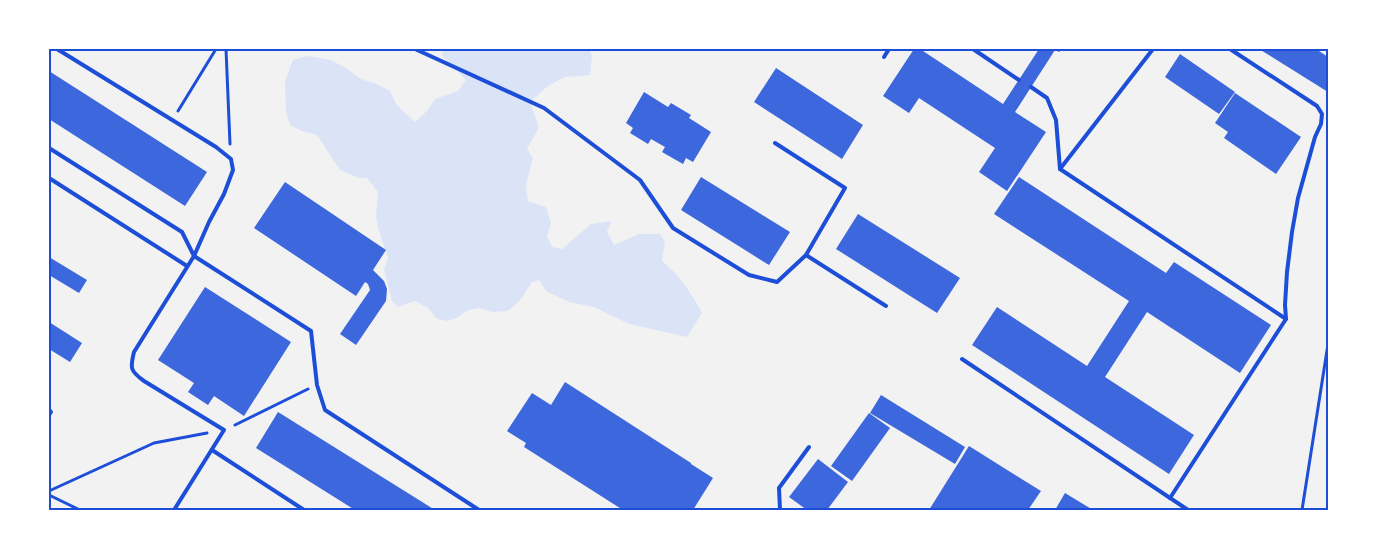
<svg xmlns="http://www.w3.org/2000/svg" width="1377" height="559" viewBox="0 0 1377 559" font-family="Raleway,sans-serif">
<style>
.green{fill:#dbe4f7}
.building{fill:#3d67dc}
.lines{fill:none;stroke-linecap:round;stroke-linejoin:round}
.path{stroke:#1d4ed8;stroke-width:3}
.service{stroke:#1d4ed8;stroke-width:4}
.neatline{fill:none;stroke:#1d4ed8;stroke-width:2}
</style>
<rect width="100%" height="100%" fill="#f2f2f2"/>
<path class="green" d="M443,49h146l3,7 -2,19 -25,2 -17,9 -18,16 9,25 -12,22 6,9 -7,26 2,17 18,6 5,16 -4,13 5,11 10,2 29,-25 21,-3 -5,10 7,14 25,-11h21l5,8 -3,19c17,13 30,33 40,52l-15,24 -58,-13 -35,-17 -25,-5 -23,-11 -7,-11 -7,2 -11,17 -13,12 -16,1 -13,-4 -10,2 -13,8 -8,3 -11,-2 -9,-11 -13,-7 -17,6 -6,-6 -8,-32 4,-11 -10,-30 -2,-11 2,-25 -11,-14h-8l-19,-8 -23,-35 -15,-4 -12,-6 -4,-13 -1,-31 8,-21 14,-4 24,4 15,8 15,11 16,5 13,7 6,13 19,18 12,-11 8,-12 23,-8 8,-11 -24,-24z"/>
<g class="building">
<path d="M914,49h6l83,55 36,-55h23l-3,3 -4,-2 -40,62 31,20 -39,59 -28,-19 16,-24 -76,-50 -10,15 -26,-17z"/>
<path d="M1259,49h57l12,8v35z"/>
<path d="M1180,54l55,38 -16,22 -54,-37z"/>
<path d="M776,68l87,57 -21,34 -88,-57z"/>
<path d="M49,71l158,101 -22,34 -136,-87z"/>
<path d="M644,92l24,15 3,-4 20,12 -2,3 22,14 -18,30 -7,-4 -3,6 -21,-12 3,-5 -14,-8 -3,5 -18,-11 3,-5 -7,-5z"/>
<path d="M1235,93l66,44 -25,37 -52,-36 4,-6 -13,-9z"/>
<path d="M701,177l89,55 -21,33 -88,-55z"/>
<path d="M1019,177l147,96 8,-11 97,63 -31,48 -93,-61 -42,65 89,58 -25,39 -197,-129 25,-38 90,59 42,-65 -135,-87z"/>
<path d="M285,182l101,68 -13,20 11,11 3,8 -1,12 -30,44 -16,-11 30,-44 -2,-6 -3,-2 -9,14 -102,-68z"/>
<path d="M858,214l102,64 -23,35 -101,-64z"/>
<path d="M49,257l38,23 -8,13 -30,-18z"/>
<path d="M205,287l86,55 -47,74 -30,-20 -6,9 -20,-13 6,-9 -36,-23z"/>
<path d="M49,322l33,21 -12,19 -21,-13z"/>
<path d="M565,382l126,81v1l22,14 -20,32h-70l-99,-63 2,-4 -19,-12 25,-38 19,12z"/>
<path d="M881,395l84,52 -10,17 -85,-51z"/>
<path d="M278,412l157,98h-80l-99,-62z"/>
<path d="M869,413l21,15 -38,53 -21,-15z"/>
<path d="M969,446l72,45 -13,19h-99z"/>
<path d="M818,459l30,23 -21,28h-20l-18,-13z"/>
<path d="M1065,493l28,17h-38z"/>
</g>
<g class="lines">
<g class="path">
<path d="M226,49l4,95"/>
<path d="M178,111l38,-62"/>
<path d="M235,425l73,-36"/>
<path d="M49,491l105,-48 53,-10"/>
<path d="M49,495l31,15"/>
<path d="M1302,510l26,-166"/>
</g>
<g class="service">
<path d="M57,49l159,98 15,12 2,11 -9,24 -15,28 -15,34 -60,96c-4,16 -4,19 10,29l80,49 -50,80"/>
<path d="M415,49l129,59 96,72 33,48 76,47 28,7 29,-27 80,51"/>
<path d="M973,49l46,31"/>
<path d="M1153,49l-93,120 226,150"/>
<path d="M884,57l5,-8"/>
<path d="M1031,87l16,11 9,22 4,49"/>
<path d="M775,143l70,45 -39,67"/>
<path d="M49,148l133,84 12,24 117,75 6,54 8,25 154,100"/>
<path d="M49,178l138,88"/>
<path d="M962,359l226,151"/>
<path d="M49,410l2,2 -2,3"/>
<path d="M212,450l92,60"/>
<path d="M1170,498l116,-179 -1,-14 2,-33 5,-40 6,-34 17,-61 6,-13 1,-10 -5,-8 -87,-57"/>
<path d="M780,510l-1,-22 30,-41"/>
</g>
</g>
<rect width="1377" height="559" fill="none" stroke="#ffffff" stroke-width="100"/>
<rect x="50" y="50" width="1277" height="459" class="neatline"/>
</svg>
